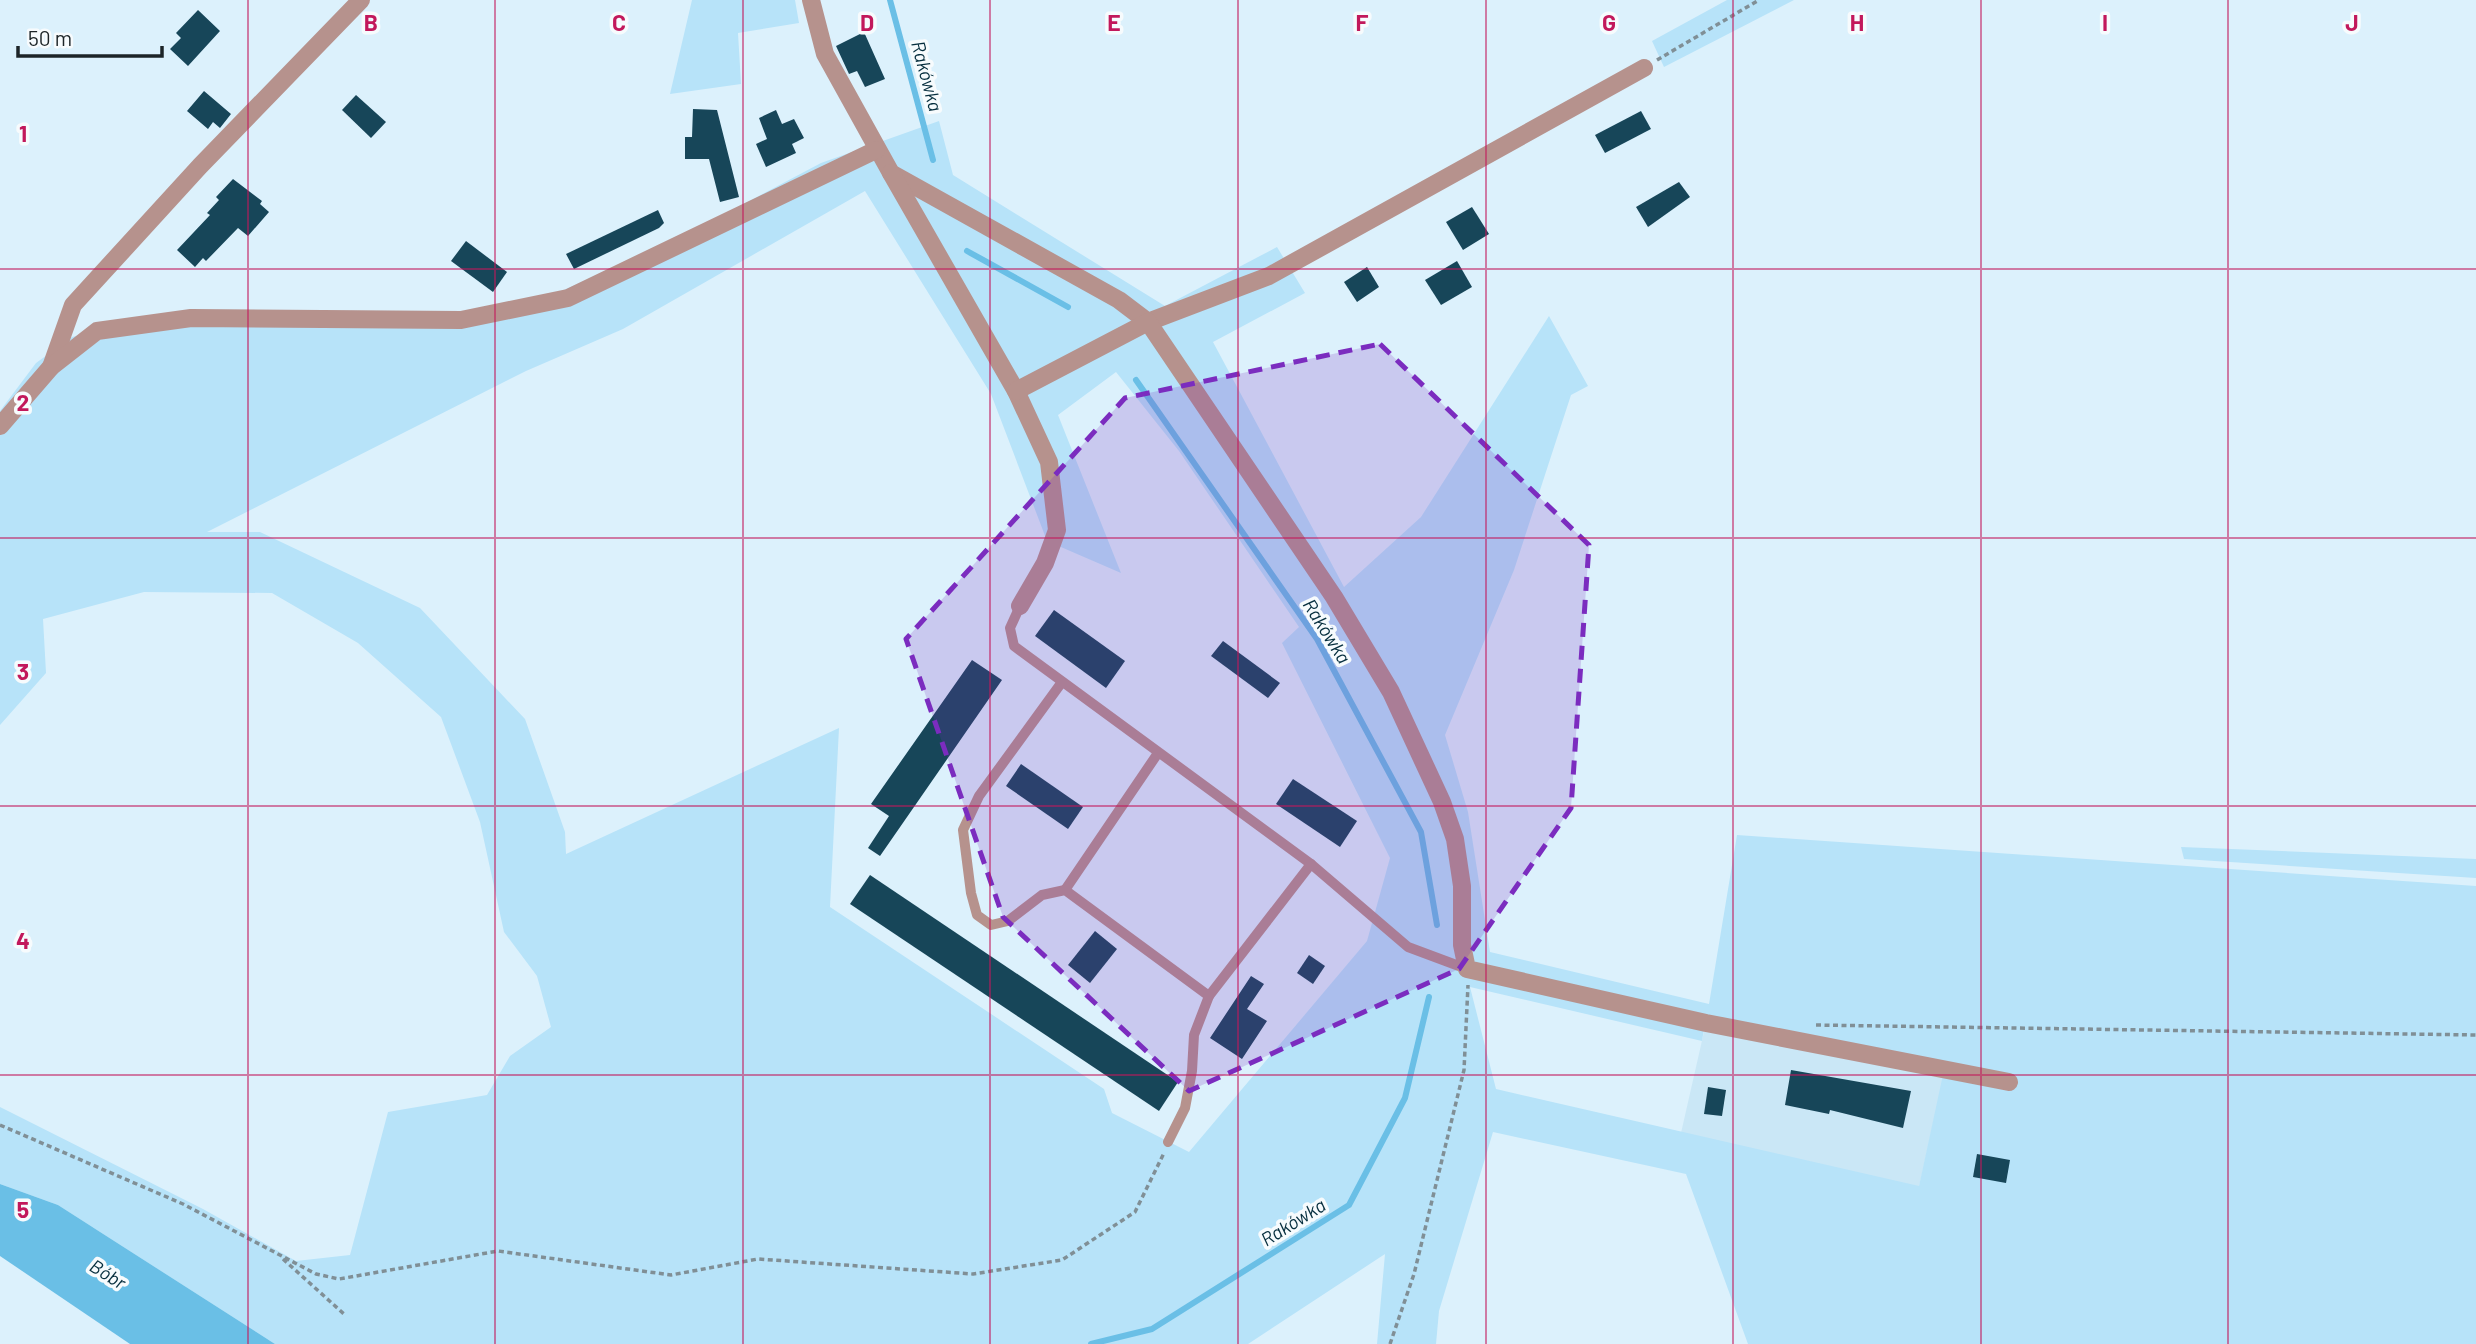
<svg xmlns="http://www.w3.org/2000/svg" width="2476" height="1344" viewBox="0 0 2476 1344" font-family="Barlow,sans-serif">
<style>
.built{fill:#cae7f6}
.green{fill:#b7e3f9;fill-rule:evenodd}
.water{fill:#6abfe6}
.lines{fill:none;stroke-linecap:round;stroke-linejoin:round}
.stream{stroke:#6abfe6;stroke-width:6}
.building{fill:#174659}
.path{stroke:#808f96;stroke-width:3.5;stroke-dasharray:5 3.5;stroke-linecap:butt}
.lane{stroke:#b6928d;stroke-width:10}
.street{stroke:#b6928d;stroke-width:18}
.marked{fill:#7b2cbf;fill-opacity:0.2;stroke:#7b2cbf;stroke-width:5;stroke-dasharray:14 9;stroke-linejoin:round}
.grid{fill:none;stroke:#c2185b;stroke-width:2;stroke-opacity:0.55}
.labels{text-anchor:middle;stroke-width:7;stroke-linejoin:round;paint-order:stroke}
.water-label{font-size:19px;font-style:italic;fill:#062e3e;stroke:#f7fbfd}
.grid-label{font-size:23px;text-anchor:middle;font-weight:bold;fill:#c2185b;stroke:#f7fbfd;stroke-width:7;stroke-linejoin:round;paint-order:stroke}
</style>
<rect width="100%" height="100%" fill="#dcf1fc"/>
<path class="built" d="M1706,1023l239,47 -26,117 -238,-54z"/>
<g class="green">
<path d="M692,0h103l4,23 -61,10 3,51 -71,10z"/>
<path d="M1727,0h67l-130,67 -12,-26z"/>
<path d="M939,121l14,54 212,131 112,-59 28,46 -92,49 131,245 77,-70 128,-201 39,70 -17,9 -57,175 -69,165 23,77 22,140 219,52 28,-169 739,51v458h-728l-62,-170 -193,-42 -54,179 -3,33h-59l8,-90 -137,90h-973l-217,-139 -58,-21v-77l203,102 93,52 54,-6 38,-143 99,-17 23,-39 41,-29 -14,-51 -33,-44 -24,-110 -39,-105 -83,-74 -86,-50 -128,-1 -101,27 3,54 -46,52v-314l36,-48 36,-26 72,-19 372,-6 177,-81 128,-68zM865,191l126,203 56,147 74,32 -63,-158 58,-43 63,79 120,176 -17,16 108,215 -23,83 -178,211 -77,-39 -8,-24 -274,-182 9,-179 -273,126 -1,-22 -40,-113 -105,-111 -160,-76h-53l319,-161 97,-42zM1470,987l232,54 3,-18 239,47 -25,116 -423,-97z"/>
<path d="M2181,847l295,12v19l-292,-19z"/>
</g>
<path class="water" d="M0,1184l58,21 217,139h-145l-130,-88z"/>
<g class="lines">
<g class="stream">
<path d="M890,0l43,160"/>
<path d="M967,251l101,56"/>
<path d="M1136,380l181,259 104,193 16,93"/>
<path d="M1091,1344l61,-15 197,-124 56,-107 24,-101"/>
</g>
</g>
<g class="building">
<path d="M198,10l22,21 -32,35 -18,-17 11,-11 -5,-5z"/>
<path d="M864,32l21,47 -20,8 -8,-16 -8,3 -13,-28z"/>
<path d="M204,91l27,23 -11,14 -7,-6 -5,7 -21,-18z"/>
<path d="M356,95l30,27 -15,16 -29,-28z"/>
<path d="M693,109l24,1 22,87 -19,5 -11,-43h-24v-22h7z"/>
<path d="M776,110l6,14 12,-5 10,19 -12,6 4,9 -30,14 -10,-23 11,-5 -8,-21z"/>
<path d="M1641,111l10,18 -46,24 -10,-18z"/>
<path d="M233,179l29,22 -2,3 9,8 -21,24 -10,-8 -32,33 -3,-3 -8,9 -18,-17 33,-35 -3,-2 12,-13 -3,-3z"/>
<path d="M1679,182l11,15 -42,30 -12,-20z"/>
<path d="M1472,207l17,27 -26,16 -17,-28z"/>
<path d="M658,210l6,13 -5,5 -85,41 -8,-15z"/>
<path d="M466,241l41,31 -14,20 -42,-31z"/>
<path d="M1457,261l15,26 -31,18 -16,-25z"/>
<path d="M1367,267l12,20 -22,15 -13,-20z"/>
<path d="M1054,610l71,51 -19,27 -71,-52z"/>
<path d="M1223,641l57,42 -12,15 -57,-42z"/>
<path d="M972,660l30,20 -122,176 -12,-8 21,-32 -18,-12z"/>
<path d="M1021,764l62,43 -15,22 -62,-43z"/>
<path d="M1293,779l64,42 -17,26 -64,-43z"/>
<path d="M870,875l308,207 -19,29 -309,-207z"/>
<path d="M1095,931l22,18 -27,34 -22,-18z"/>
<path d="M1309,955l16,11 -12,18 -16,-11z"/>
<path d="M1251,976l13,8 -17,25 20,12 -25,38 -32,-21z"/>
<path d="M1791,1070l120,21 -8,37 -73,-18 -1,4 -44,-9z"/>
<path d="M1708,1087l18,3 -4,26 -18,-2z"/>
<path d="M1977,1154l33,6 -4,23 -33,-6z"/>
</g>
<g class="lines">
<g class="path">
<path d="M1657,60l102,-60"/>
<path d="M1816,1025l660,10"/>
<path d="M0,1125l183,79 133,70 23,5 159,-28 173,24 87,-16 215,15 89,-14 73,-48 29,-59"/>
<path d="M283,1259l61,55"/>
<path d="M1390,1344l24,-70 50,-204 4,-85"/>
</g>
<g class="lane">
<path d="M1020,606l-10,22 4,18 297,218 97,83 59,22"/>
<path d="M1062,682l-83,114 -16,34 8,63 6,22 14,10 17,-4 34,-26 23,-5 144,106 102,-132"/>
<path d="M1065,890l93,-137"/>
<path d="M1168,1142l17,-34 7,-37 2,-36 15,-39"/>
</g>
<g class="street">
<path d="M811,0l14,54 66,119 228,127 29,22 121,-46 375,-208"/>
<path d="M891,173l125,218 33,71 8,68 -12,33 -25,43"/>
<path d="M51,367l22,-62 127,-139 161,-166"/>
<path d="M1016,391l132,-69 186,275 57,95 51,110 13,37 7,47v59l5,24 239,54 303,59"/>
<path d="M0,426l51,-59 46,-36 94,-13 270,2 107,-22 308,-148"/>
</g>
</g>
<path class="marked" d="M1380,344l209,201 -18,263 -112,161 -270,122 -186,-174 -97,-278 219,-241z"/>
<path class="grid" d="M248,0v1344M495,0v1344M743,0v1344M990,0v1344M1238,0v1344M1486,0v1344M1733,0v1344M1981,0v1344M2228,0v1344M0,269h2476M0,538h2476M0,806h2476M0,1075h2476"/>
<g class="labels">
<g class="water-label">
<text transform="translate(927 76) rotate(75)" y="7">Rakówka</text>
<text transform="translate(1327 631) rotate(58)" y="7">Rakówka</text>
<text transform="translate(1293 1222) rotate(-32)" y="7">Rakówka</text>
<text transform="translate(108 1274) rotate(32)" y="7">Bóbr</text>
</g>
</g>
<g class="grid-label">
<text x="371" y="31">B</text>
<text x="619" y="31">C</text>
<text x="867" y="31">D</text>
<text x="1114" y="31">E</text>
<text x="1362" y="31">F</text>
<text x="1609" y="31">G</text>
<text x="1857" y="31">H</text>
<text x="2105" y="31">I</text>
<text x="2352" y="31">J</text>
<text x="23" y="142">1</text>
<text x="23" y="411">2</text>
<text x="23" y="680">3</text>
<text x="23" y="949">4</text>
<text x="23" y="1218">5</text>
</g>
<path d="M18 46v10h144v-10" fill="none" stroke="#1c2427" stroke-width="3.5"/>
<text x="28" y="46" font-size="21" fill="#1c2427" stroke="#f7fbfd" stroke-width="5" paint-order="stroke">50 m</text>
</svg>
